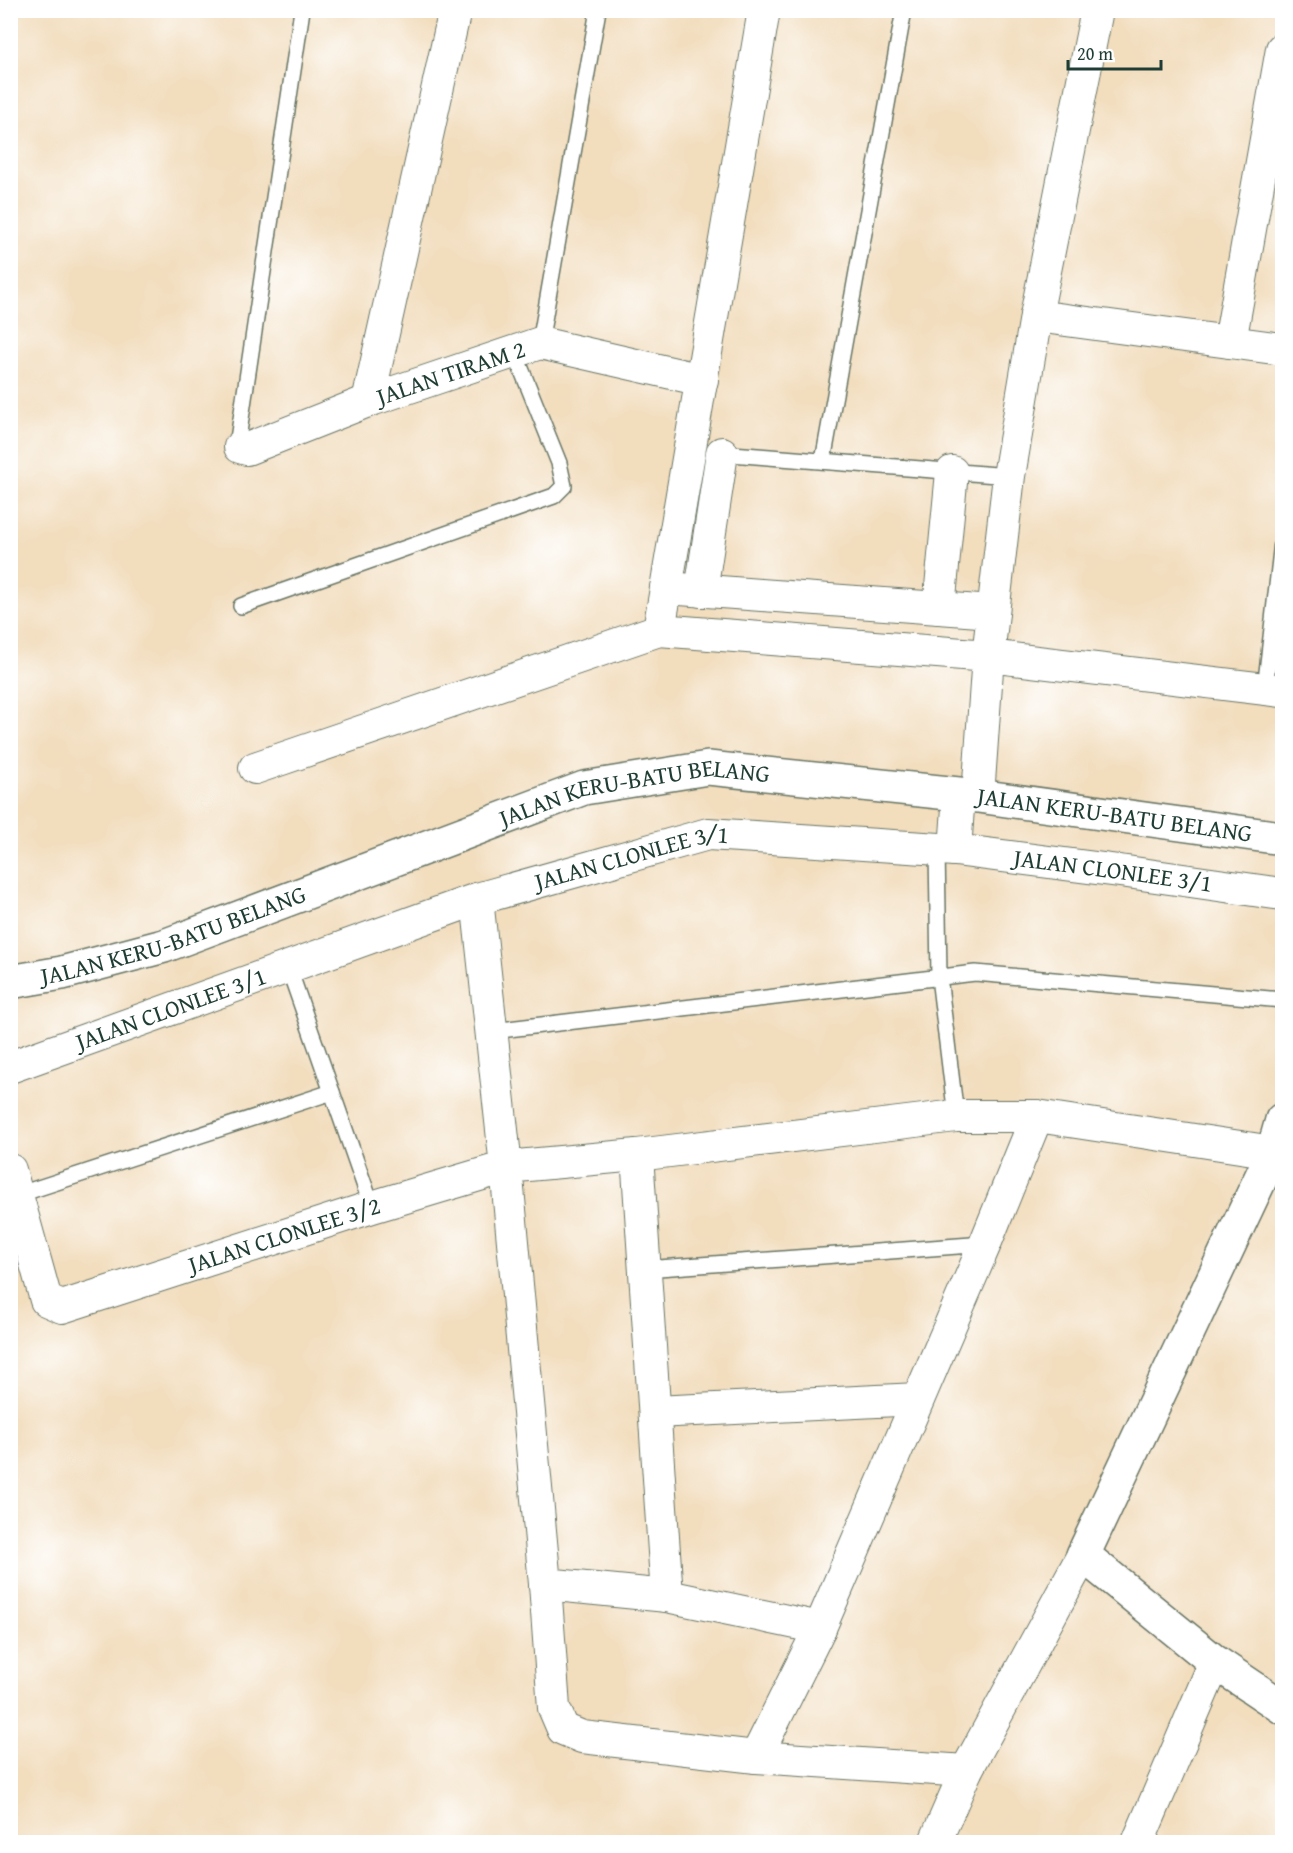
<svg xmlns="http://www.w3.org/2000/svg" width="1293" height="1853" viewBox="0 0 1293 1853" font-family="'Gentium Book Plus',serif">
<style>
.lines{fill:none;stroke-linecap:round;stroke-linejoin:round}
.service-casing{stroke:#697564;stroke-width:18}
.minor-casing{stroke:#697564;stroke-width:34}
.tertiary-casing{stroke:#697564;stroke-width:36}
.service{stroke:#fff;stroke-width:15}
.minor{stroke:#fff;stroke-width:32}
.tertiary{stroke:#fff;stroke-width:33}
.labels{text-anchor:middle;stroke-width:4.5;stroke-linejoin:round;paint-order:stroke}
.street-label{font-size:24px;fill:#1f3d34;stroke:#fff}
</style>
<rect width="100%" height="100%" fill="#fff"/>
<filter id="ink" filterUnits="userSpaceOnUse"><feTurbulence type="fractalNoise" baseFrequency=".0167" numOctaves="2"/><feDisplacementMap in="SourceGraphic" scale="12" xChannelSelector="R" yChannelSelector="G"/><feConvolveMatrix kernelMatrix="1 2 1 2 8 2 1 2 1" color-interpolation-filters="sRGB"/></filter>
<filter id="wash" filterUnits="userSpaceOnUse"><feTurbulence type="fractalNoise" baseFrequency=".008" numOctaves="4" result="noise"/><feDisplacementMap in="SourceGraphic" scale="24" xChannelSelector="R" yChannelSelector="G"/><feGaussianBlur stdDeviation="1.35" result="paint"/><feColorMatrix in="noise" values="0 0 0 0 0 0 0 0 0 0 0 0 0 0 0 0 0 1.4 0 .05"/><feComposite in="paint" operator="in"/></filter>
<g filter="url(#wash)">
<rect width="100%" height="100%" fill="#f2ddbd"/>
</g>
<g filter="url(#ink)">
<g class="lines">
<defs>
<g id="service">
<path d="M540,343l58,-333"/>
<path d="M240,447l-2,-8 64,-429"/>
<path d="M719,453l290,23"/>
<path d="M823,461l81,-451"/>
<path d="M241,606l313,-110 10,-10 -5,-23 -45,-112"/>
<path d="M1265,689l17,-147"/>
<path d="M937,849l2,128 17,139"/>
<path d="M288,966l84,241"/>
<path d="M492,1031l483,-58 307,27"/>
<path d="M17,1195l315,-103"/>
<path d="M645,1269l340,-25"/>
</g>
<g id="minor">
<path d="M764,10l-105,620 329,26 294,35"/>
<path d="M1097,10l-61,306 246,33"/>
<path d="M1230,342l52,-293"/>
<path d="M368,401l87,-391"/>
<path id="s1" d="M240,447l7,2 121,-48 172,-58 162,37"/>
<path d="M666,588l327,24"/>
<path d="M701,591l21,-138"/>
<path d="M939,608l13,-136"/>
<path d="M255,768l404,-138"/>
<path d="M978,796l10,-140 21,-180 27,-160"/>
<path d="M955,850l4,-56"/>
<path d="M477,899l29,268 39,417 9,124 9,21 19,8 174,20 210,14"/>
<path id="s2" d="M10,1067l467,-168 231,-65 247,16 172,22 155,22"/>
<path d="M637,1155l30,441"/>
<path id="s3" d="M10,1170l36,130 16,7 310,-100 134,-40 131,-12 319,-39h81l236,36"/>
<path d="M655,1412l263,-13"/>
<path d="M545,1584l122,12 153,32"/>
<path d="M756,1757l64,-129 165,-384 52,-128"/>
<path d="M935,1842l31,-71 117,-216"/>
<path d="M1138,1842l77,-180"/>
</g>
<g id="tertiary">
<path id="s4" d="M10,982l52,-9 102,-27 420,-158 124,-20 270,28 304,42"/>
<path d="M1282,1120l-9,32 -190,403 132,107 67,45"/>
</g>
</defs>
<use href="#service" class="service-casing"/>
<use href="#minor" class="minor-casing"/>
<use href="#tertiary" class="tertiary-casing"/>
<use href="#service" class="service"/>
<use href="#minor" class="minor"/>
<use href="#tertiary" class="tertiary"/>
</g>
</g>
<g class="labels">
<g class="street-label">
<text dy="8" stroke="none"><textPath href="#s1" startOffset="225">JALAN TIRAM 2</textPath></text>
<text dy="8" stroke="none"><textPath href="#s4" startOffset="656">JALAN KERU-BATU BELANG</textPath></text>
<text dy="8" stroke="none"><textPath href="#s4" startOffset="1142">JALAN KERU-BATU BELANG</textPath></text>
<text dy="8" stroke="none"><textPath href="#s2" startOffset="657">JALAN CLONLEE 3/1</textPath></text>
<text dy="8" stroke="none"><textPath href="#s2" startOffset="1143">JALAN CLONLEE 3/1</textPath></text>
<text dy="8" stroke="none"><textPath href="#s4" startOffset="170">JALAN KERU-BATU BELANG</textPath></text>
<text dy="8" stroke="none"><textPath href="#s2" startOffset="171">JALAN CLONLEE 3/1</textPath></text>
<text dy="8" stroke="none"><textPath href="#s3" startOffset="386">JALAN CLONLEE 3/2</textPath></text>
</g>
</g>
<rect width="1293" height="1853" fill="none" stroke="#fff" stroke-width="36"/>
<path d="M1068 60v9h93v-9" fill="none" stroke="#1f3d34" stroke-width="3"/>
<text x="1077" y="60" font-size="18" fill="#1f3d34" stroke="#ffffff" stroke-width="4.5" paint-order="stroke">20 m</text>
</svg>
